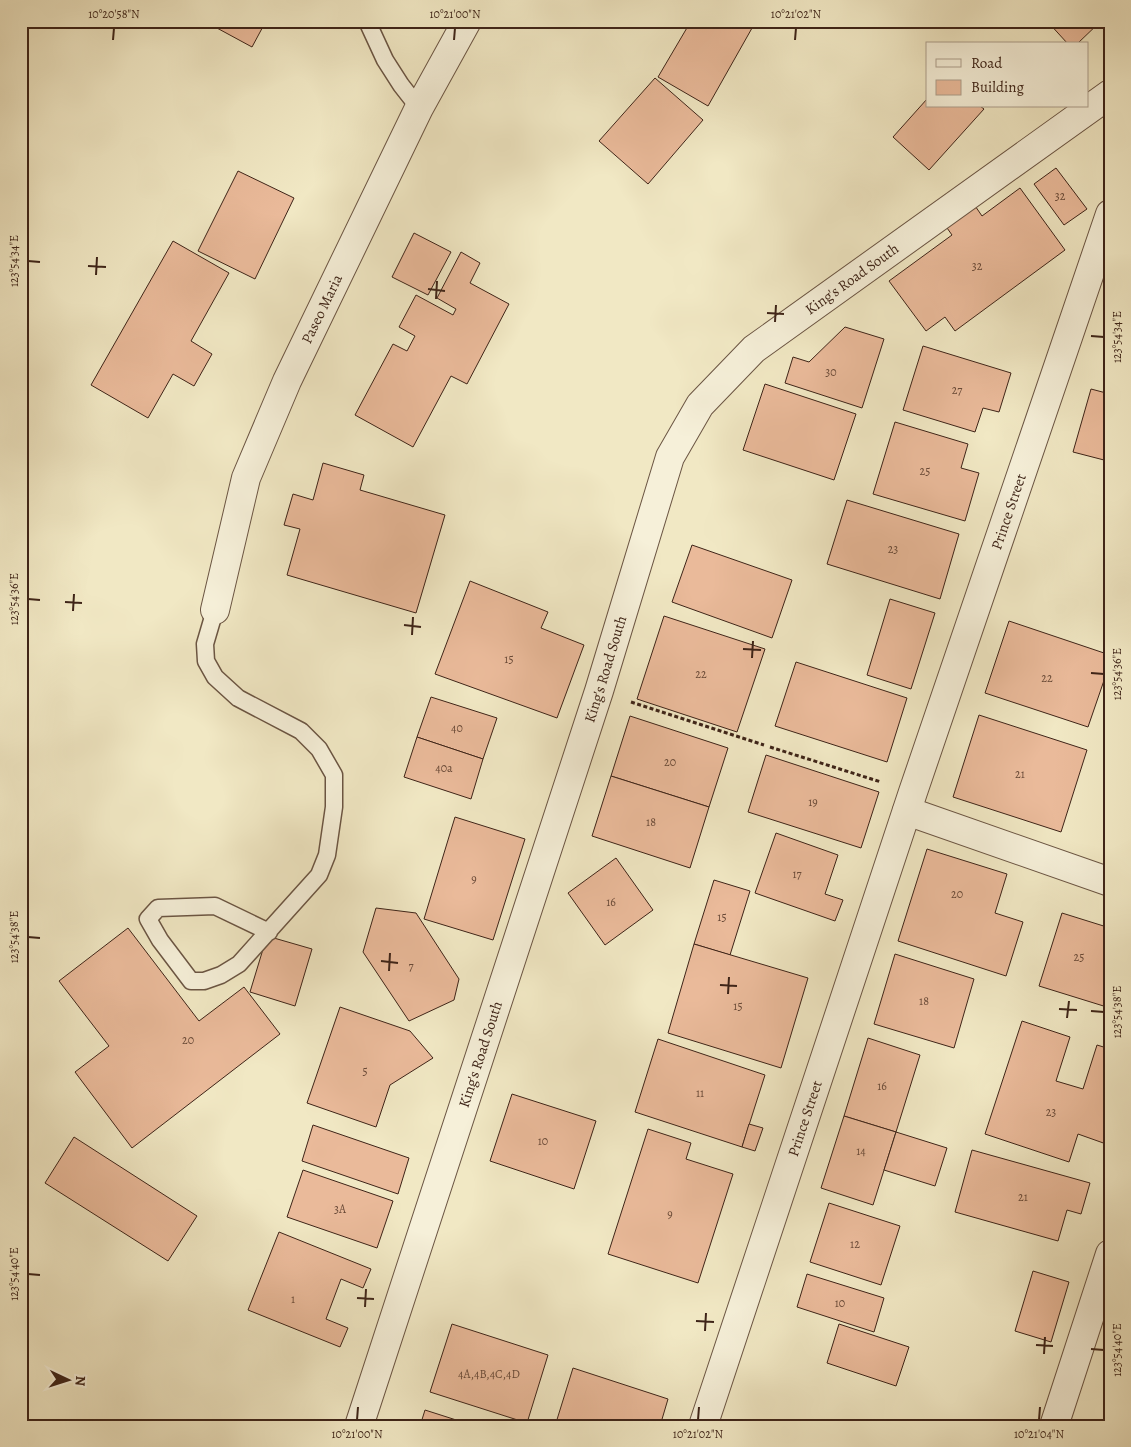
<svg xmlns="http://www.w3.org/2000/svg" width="1131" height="1447" viewBox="0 0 1131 1447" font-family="Alegreya,serif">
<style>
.building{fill:#eaba9a;stroke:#3e2418}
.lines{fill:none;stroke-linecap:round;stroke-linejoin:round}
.service-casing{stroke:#6b5543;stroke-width:19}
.minor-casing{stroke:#6b5543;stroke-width:30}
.path{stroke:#3e2418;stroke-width:3;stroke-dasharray:4 2.5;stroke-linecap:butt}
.service{stroke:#f6f0d9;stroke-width:16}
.minor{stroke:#f6f0d9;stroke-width:28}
.ticks{fill:none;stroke:#3e2418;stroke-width:2}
.labels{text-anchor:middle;stroke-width:4;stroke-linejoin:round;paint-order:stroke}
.number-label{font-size:12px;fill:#694a38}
.street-label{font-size:15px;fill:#3e2418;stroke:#f6f0d9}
.neatline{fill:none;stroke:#3e2418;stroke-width:2}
.ticks-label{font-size:12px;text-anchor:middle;fill:#3e2418}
</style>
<rect width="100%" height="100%" fill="#f1e8c4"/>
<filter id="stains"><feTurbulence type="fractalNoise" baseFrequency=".004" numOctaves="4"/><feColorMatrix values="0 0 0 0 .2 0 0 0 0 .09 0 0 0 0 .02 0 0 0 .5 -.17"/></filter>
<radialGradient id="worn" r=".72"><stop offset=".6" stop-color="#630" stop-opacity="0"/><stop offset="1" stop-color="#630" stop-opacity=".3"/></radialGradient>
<g class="building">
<path d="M204,21h62l-14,26z"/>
<path d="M691,21h65l-48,85 -50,-29z"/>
<path d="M1047,21h54l-24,23h-9z"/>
<path d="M655,78l48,42 -55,64 -49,-43z"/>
<path d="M927,99v7h53l4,3 -55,61 -36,-33z"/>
<path d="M1056,168l31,41 -23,16 -30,-41z"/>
<path d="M238,171l56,27 -39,81 -57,-28z"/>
<path d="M1020,188l45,62 -110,81 -10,-14 -19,14 -37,-50 63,-46 -12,-17 29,-21 13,19z"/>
<path d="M414,233l37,19 -23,43 -36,-18z"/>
<path d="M173,241l56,32 -38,68 21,13 -18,32 -21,-12 -25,44 -57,-33z"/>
<path d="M461,252l19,11 -10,20 39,21 -42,80 -16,-8 -38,71 -58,-32 38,-71 14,7 8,-15 -16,-9 17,-32 37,20 3,-6 -19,-11z"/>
<path d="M845,327l39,12 -22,69 -77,-25 8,-26 16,5z"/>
<path d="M923,346l88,27 -12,39 -16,-4 -8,24 -72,-22z"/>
<path d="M765,384l91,30 -22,66 -91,-30z"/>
<path d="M1091,389l19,5v46l-6,20 -31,-8z"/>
<path d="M895,422l73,22 -7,24 18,5 -14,48 -92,-27z"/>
<path d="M1110,440v22l-6,-2z"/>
<path d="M323,463l41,12 -4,15 85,25 -29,98 -129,-38 13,-46 -16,-4 9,-31 20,6z"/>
<path d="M847,500l112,34 -19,65 -113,-35z"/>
<path d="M692,545l100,35 -20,58 -100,-36z"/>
<path d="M470,581l78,31 -7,16 43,17 -27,73 -122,-44z"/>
<path d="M890,599l45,14 -24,76 -44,-14z"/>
<path d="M664,616l101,33 -28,83 -100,-33z"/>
<path d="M1009,621l101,34v8l-22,64 -103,-34z"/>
<path d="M796,662l111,36 -20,64 -112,-36z"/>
<path d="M431,697l66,21 -14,41 -66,-22z"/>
<path d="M979,715l108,35 -26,82 -108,-35z"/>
<path d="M630,716l98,32 -19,59 -98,-31z"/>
<path d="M417,737l66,22 -12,40 -67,-22z"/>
<path d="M766,755l113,37 -18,56 -113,-36z"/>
<path d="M611,776l98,31 -19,61 -98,-32z"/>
<path d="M455,817l70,22 -32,101 -69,-21z"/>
<path d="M776,833l62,22 -13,39 18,6 -8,21 -80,-28z"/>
<path d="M927,849l80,25 -12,39 28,9 -17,54 -108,-35z"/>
<path d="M616,858l37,52 -48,35 -37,-52z"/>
<path d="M714,880l36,11 -20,64 -36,-11z"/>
<path d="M376,908l40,5 43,66 -5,21 -45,21 -46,-69z"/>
<path d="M1062,913l48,15v80l-71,-22z"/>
<path d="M128,928l71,93 45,-34 36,47 -148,114 -57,-76 34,-26 -50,-65z"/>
<path d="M267,936l45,13 -17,57 -45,-14z"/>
<path d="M694,944l114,34 -27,90 -113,-35z"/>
<path d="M895,954l79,25 -20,69 -80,-24z"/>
<path d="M340,1007l70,24 23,27 -43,27 -14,42 -69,-24z"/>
<path d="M1022,1021l48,16 -14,44 27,8 14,-44 13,4 -1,96 -31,-11 -9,28 -84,-28z"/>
<path d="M868,1038l52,17 -24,77 -52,-16z"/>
<path d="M658,1039l107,36 -23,72 -107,-35z"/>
<path d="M512,1094l84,27 -22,68 -84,-28z"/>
<path d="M844,1116l52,16 -23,73 -52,-17z"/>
<path d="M749,1124l14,4 -8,23 -13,-4z"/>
<path d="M313,1125l96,33 -11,36 -96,-33z"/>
<path d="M648,1129l43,14 -5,16 47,15 -35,109 -90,-29z"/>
<path d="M896,1132l51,16 -12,38 -51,-16z"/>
<path d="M74,1137l123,79 -29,45 -123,-78z"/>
<path d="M972,1150l118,33 -9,31 -14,-4 -9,31 -103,-29z"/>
<path d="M303,1170l90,31 -16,47 -90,-31z"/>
<path d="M21,1181l7,1 -7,39z"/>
<path d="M829,1203l71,23 -19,59 -71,-23z"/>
<path d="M279,1232l92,37 -8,19 -22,-9 -15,40 22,9 -8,19 -92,-37z"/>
<path d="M1033,1271l36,11 -18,60 -36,-11z"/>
<path d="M807,1274l77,24 -10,34 -77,-25z"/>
<path d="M452,1324l96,31 -21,68 -97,-31z"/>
<path d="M839,1324l70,23 -13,39 -69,-23z"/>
<path d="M573,1368l95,31 -8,27h-105z"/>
<path d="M425,1410l50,16h-55z"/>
</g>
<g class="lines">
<defs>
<g id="service">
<path d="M367,21l18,39 16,25 18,23"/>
<path d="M215,610l-10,34 1,17 9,16 23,21 63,33 18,18 15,26v32l-7,48 -8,20 -80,89 -18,11 -17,6h-13l-31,-41 -12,-21 10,-11 57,-2 54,26"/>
</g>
<g id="minor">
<path id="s1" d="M215,610l31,-132 41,-97 132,-273 48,-87"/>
<path d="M907,811l203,71"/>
<path id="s2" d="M359,1426l240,-735 71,-234 30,-52 54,-56 356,-255"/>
<path id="s3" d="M703,1426l210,-634 197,-578"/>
<path d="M1054,1426l56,-172"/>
</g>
</defs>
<use href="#service" class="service-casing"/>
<use href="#minor" class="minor-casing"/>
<g class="path">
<path d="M631,702l133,43"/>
<path d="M770,747l111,35"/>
</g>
<use href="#service" class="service"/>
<use href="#minor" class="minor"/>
</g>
<path class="ticks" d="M113,40l1,-12M454,40l1,-12M795,40l1,-12M28,261l12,1M88,266l18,1M96,275l1,-18M428,289l17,2M436,299l1,-18M767,313l17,1M775,322l1,-17M1091,336l13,1M28,599l12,1M65,602l17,1M73,611l1,-17M404,625l17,2M412,635l1,-18M743,649l18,1M752,658l1,-17M1091,673l13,1M28,937l12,1M381,961l17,2M389,971l1,-18M720,985l17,1M728,994l1,-17M1059,1009l18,1M1091,1011l13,1M1067,1018l2,-17M28,1274l12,1M357,1298l17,1M365,1307l1,-18M696,1321l18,1M705,1331l1,-18M1036,1345l17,1M1091,1349l13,1M1044,1354l1,-17M357,1420l1,-13M698,1420l1,-13M1039,1420l1,-13"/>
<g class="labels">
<g class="number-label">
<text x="1060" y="200">32</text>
<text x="977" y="270">32</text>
<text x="831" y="376">30</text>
<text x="957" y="394">27</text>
<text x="925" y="475">25</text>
<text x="893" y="553">23</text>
<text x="509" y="663">15</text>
<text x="701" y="678">22</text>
<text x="1047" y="682">22</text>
<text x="457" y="732">40</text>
<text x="670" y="766">20</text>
<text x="444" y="772">40a</text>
<text x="1020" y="778">21</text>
<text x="813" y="806">19</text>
<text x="651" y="826">18</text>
<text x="797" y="878">17</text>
<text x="474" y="883">9</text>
<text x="957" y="898">20</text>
<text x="611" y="906">16</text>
<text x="722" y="921">15</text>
<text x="1079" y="961">25</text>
<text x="411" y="970">7</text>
<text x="924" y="1005">18</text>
<text x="738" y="1010">15</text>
<text x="188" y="1044">20</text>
<text x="365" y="1075">5</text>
<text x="882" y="1090">16</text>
<text x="700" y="1097">11</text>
<text x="1051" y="1116">23</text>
<text x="543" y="1145">10</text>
<text x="861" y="1155">14</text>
<text x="1023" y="1201">21</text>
<text x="340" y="1213">3A</text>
<text x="670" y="1218">9</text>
<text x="855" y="1248">12</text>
<text x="293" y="1303">1</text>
<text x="840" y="1307">10</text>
<text x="489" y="1378">4A,4B,4C,4D</text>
</g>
<g class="street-label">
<text dy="5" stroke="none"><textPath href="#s2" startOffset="1276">King's Road South</textPath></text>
<text dy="5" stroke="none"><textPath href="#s1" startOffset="321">Paseo Maria</textPath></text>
<text dy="5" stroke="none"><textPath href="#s3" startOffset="964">Prince Street</textPath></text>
<text dy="5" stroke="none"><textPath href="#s2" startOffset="796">King's Road South</textPath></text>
<text dy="5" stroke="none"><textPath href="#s2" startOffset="391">King's Road South</textPath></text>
<text dy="5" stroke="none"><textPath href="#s3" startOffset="324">Prince Street</textPath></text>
</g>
</g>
<rect width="1131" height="1447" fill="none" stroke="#f1e8c4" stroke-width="55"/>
<rect x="926" y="42" width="162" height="65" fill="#f6f0d9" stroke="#ac9e8c"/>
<rect x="936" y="59" width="25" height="8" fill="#f6f0d9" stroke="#ac9e8c"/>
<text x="971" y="68" font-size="15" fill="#3e2418">Road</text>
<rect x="936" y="80" width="25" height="15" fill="#eaba9a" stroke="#ac9e8c"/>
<text x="971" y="92" font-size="15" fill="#3e2418">Building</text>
<g transform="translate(68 1380) rotate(94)" stroke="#f6f0d9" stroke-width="4" paint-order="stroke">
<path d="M0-4L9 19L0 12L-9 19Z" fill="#3e2418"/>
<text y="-8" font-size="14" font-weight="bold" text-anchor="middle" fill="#3e2418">N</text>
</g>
<rect x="28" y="28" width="1076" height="1392" class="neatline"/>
<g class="ticks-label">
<text x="114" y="18">10°20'58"N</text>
<text x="455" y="18">10°21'00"N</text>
<text x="796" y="18">10°21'02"N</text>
<text transform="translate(14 261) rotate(-90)" y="4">123°54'34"E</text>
<text transform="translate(1117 337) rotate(-90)" y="4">123°54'34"E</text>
<text transform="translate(14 599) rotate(-90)" y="4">123°54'36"E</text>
<text transform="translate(1117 674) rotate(-90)" y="4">123°54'36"E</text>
<text transform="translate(14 937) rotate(-90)" y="4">123°54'38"E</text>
<text transform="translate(1117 1012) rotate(-90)" y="4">123°54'38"E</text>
<text transform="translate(14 1274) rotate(-90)" y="4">123°54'40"E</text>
<text transform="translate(1117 1350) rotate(-90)" y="4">123°54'40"E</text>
<text x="357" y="1438">10°21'00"N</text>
<text x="698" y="1438">10°21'02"N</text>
<text x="1039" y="1438">10°21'04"N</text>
</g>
<rect width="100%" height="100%" filter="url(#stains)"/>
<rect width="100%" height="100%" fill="url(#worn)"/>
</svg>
